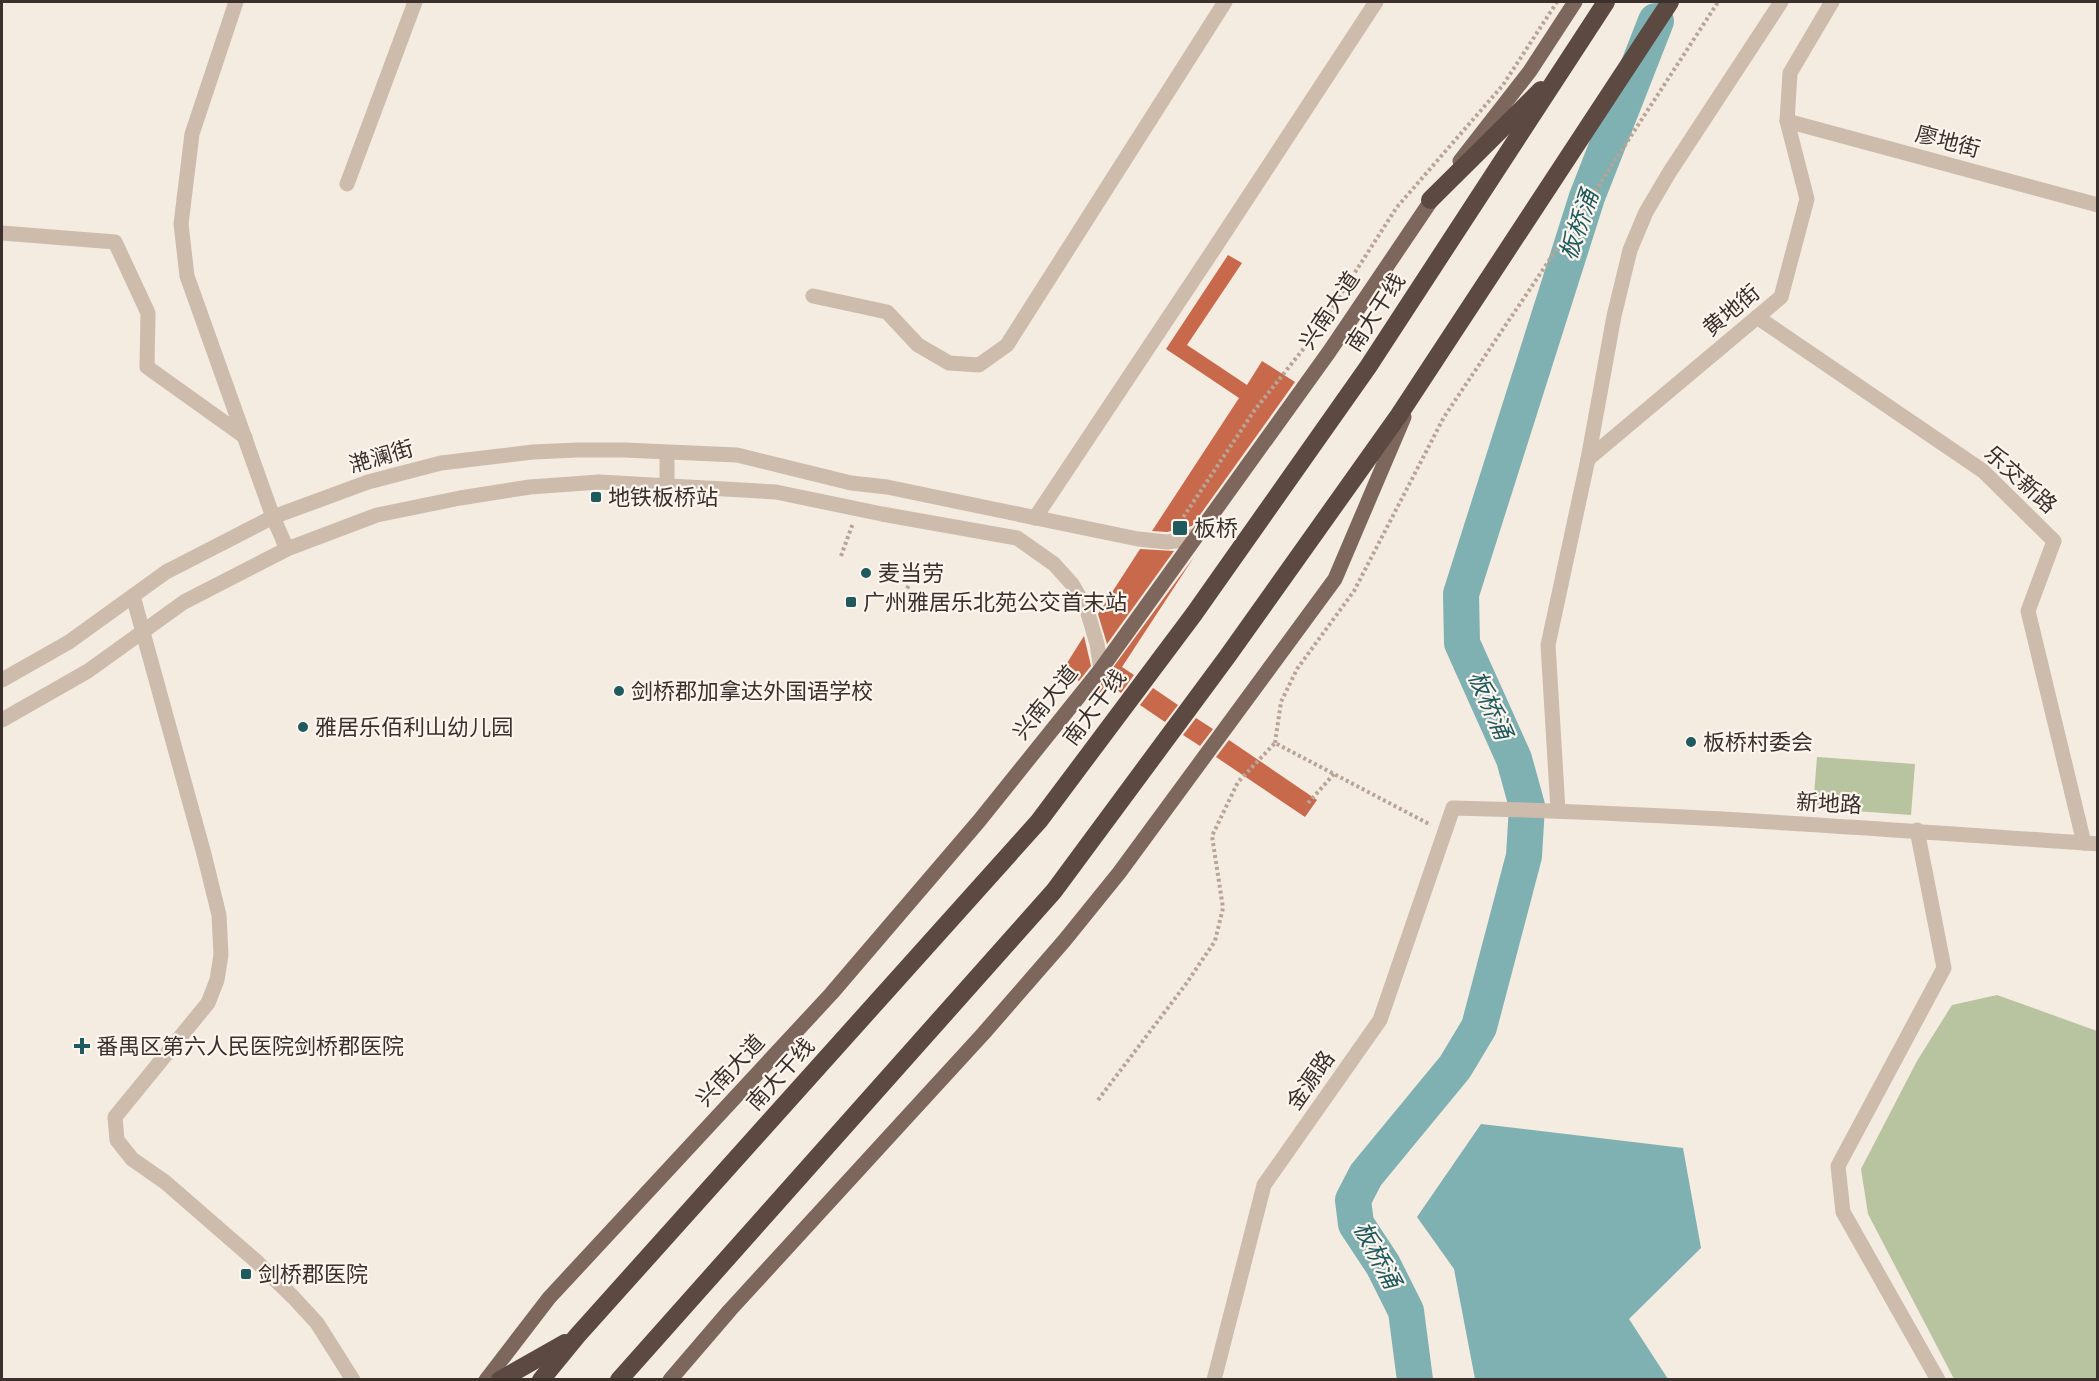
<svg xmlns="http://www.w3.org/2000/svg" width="2099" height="1381" viewBox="0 0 2099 1381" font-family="'Alegreya Sans','Noto Sans SC',sans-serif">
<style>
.green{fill:#b8c4a0}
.water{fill:#7fb0b2}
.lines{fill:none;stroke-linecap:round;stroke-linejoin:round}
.river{stroke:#7fb0b2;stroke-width:36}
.building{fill:#c8694b}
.path{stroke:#b9a596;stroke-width:4;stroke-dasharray:3 3;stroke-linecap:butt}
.minor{stroke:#cdbbac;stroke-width:15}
.major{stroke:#7d675c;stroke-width:15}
.highway{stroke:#5c4a42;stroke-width:18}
.path-bridge{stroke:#b9a596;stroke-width:4;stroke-dasharray:3 3;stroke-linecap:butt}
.poi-dot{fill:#1f5a5e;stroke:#fbf5ee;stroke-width:2}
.labels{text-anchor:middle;stroke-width:4.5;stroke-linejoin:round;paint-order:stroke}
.street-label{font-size:22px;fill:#3b302b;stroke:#fbf5ee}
.poi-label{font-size:22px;fill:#3b302b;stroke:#fbf5ee;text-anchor:start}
.water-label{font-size:24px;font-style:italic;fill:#1f5a5e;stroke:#fbf5ee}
</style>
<rect width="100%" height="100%" fill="#f4ebe1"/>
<g class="green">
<path d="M1817,757l98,7 -4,51 -98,-7z"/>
<path d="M1997,995l100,36v348h-143l-86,-165 -7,-45 56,-108 35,-56z"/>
</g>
<path class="water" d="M1481,1124l202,24 18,100 -72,71 39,60h-193l-21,-110 -37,-52z"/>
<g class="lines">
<path class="river" d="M1415,1380l-9,-69 -23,-46 -27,-41 -3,-24 13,-25 89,-108 24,-40 45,-171 3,-50 -13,-47 -52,-116 -1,-49 126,-397 69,-176"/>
</g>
<g class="building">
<path d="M1228,255l14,8 -55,82 60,40 15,-24 33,21 -103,144 -25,6 -15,-1 87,-133 -73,-49z"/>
<path d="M1140,549l34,2 -67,93 -9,-30z"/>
<path d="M1194,557l-72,110 12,8 -13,18 -11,-8 -7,12 -8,-5z"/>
<path d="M1084,636l7,30 -12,15 -17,-10z"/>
<path d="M1153,688l25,17 -13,17 -25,-17z"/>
<path d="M1196,718l17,11 -13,17 -17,-11z"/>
<path d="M1229,740l88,60 -12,17 -89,-60z"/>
</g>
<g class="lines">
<g class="path">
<path d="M1180,522l74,-111 62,-78"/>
<path d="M841,556l12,-33"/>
<path d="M905,594l5,-12"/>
<path d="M1275,743l6,-41 16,-33 57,-78 90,-174 135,-201 139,-214"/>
<path d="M1308,803l26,-29"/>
<path d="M1098,1100l88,-116 29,-43 8,-33 -11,-72 26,-54 37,-39 156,82"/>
</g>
<g class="minor">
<path d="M236,2l-44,132 -11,90 6,52 86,241 14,32"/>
<path d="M1787,121l311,84"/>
<path d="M347,184l68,-182"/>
<path d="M2,233l113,9 33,71 -1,54 98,70"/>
<path d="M813,296l74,16 31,33 31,18 30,2 28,-20 218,-343"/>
<path d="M1757,317l226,154 71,70 -26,70 56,232"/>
<path d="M1588,459l193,-162 26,-98 -20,-78 3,-48 42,-71"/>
<path d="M667,486v-33"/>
<path d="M1035,518l179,-269 162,-247"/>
<path d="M133,596l71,258 15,61 2,40 -4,25 -9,23 -93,114 2,23 15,19 33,23 91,79 37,36 24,26 36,57"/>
<path d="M2,680l67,-38 97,-70 107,-55 95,-35 73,-19 92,-11 44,-2h47l113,5 114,28 36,4 251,52 29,3 16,-2 16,-6"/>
<path d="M2,720l86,-49 96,-69 103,-53 90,-34 83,-17 70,-11 69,-5 177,10 106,22 135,24 37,26 18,20 15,26 10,34 4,25"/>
<path d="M1558,810l-10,-165 40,-186 26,-143 16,-66 16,-38 23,-39 112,-171"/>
<path d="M1917,830l27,138 -106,198 5,46 95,168"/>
<path d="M1214,1380l50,-195 116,-165 73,-212c216,5 430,21 645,36"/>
</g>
<g class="major">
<path d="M1460,161l70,-90 45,-69"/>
<path d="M486,1380l63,-82 282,-304 148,-173 122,-152 228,-317 108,-160"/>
<path d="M670,1380l60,-70 253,-276 81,-93 55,-68 216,-294 69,-162"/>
</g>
<g class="highway">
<path d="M1430,200l111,-110"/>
<path d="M500,1380l65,-37"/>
<path d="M541,1380l36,-44 462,-515 155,-207 174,-247 238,-365"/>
<path d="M619,1380l435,-489 173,-234 172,-242 271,-413"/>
</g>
<path class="path-bridge" d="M1316,333l81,-126 106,-122 54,-83"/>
</g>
<g class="poi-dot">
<rect x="590" y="491" width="12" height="12" rx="3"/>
<rect x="1172" y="520" width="16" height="16" rx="3"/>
<circle cx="866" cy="573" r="6"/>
<rect x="845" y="596" width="12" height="12" rx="3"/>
<circle cx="619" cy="691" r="6"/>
<circle cx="303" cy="727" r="6"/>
<circle cx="1691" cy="742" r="6"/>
<path d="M79 1037h6v6h6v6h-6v6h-6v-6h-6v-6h6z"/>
<rect x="240" y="1268" width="12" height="12" rx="3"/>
</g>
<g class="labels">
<g class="street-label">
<text transform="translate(1948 141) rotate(15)" y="8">廖地街</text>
<text transform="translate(1329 310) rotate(-56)" y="8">兴南大道</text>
<text transform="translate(1731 310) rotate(-40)" y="8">黄地街</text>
<text transform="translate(1375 312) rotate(-57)" y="8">南大干线</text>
<text transform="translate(381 456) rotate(-16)" y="8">滟澜街</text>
<text transform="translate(2021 479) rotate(42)" y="8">乐交新路</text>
<text transform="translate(1045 702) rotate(-51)" y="8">兴南大道</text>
<text transform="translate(1094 707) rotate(-53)" y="8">南大干线</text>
<text transform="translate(1829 803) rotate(3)" y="8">新地路</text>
<text transform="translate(730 1070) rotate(-47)" y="8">兴南大道</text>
<text transform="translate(780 1074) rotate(-48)" y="8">南大干线</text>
<text transform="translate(1310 1080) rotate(-55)" y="8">金源路</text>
</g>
<g class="poi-label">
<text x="608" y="505">地铁板桥站</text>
<text x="1194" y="536">板桥</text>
<text x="878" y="581">麦当劳</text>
<text x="863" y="610">广州雅居乐北苑公交首末站</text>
<text x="631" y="699">剑桥郡加拿达外国语学校</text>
<text x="315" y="735">雅居乐佰利山幼儿园</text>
<text x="1703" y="750">板桥村委会</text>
<text x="96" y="1054">番禺区第六人民医院剑桥郡医院</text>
<text x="258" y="1282">剑桥郡医院</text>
</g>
<g class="water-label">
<text transform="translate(1579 225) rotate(-71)" y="8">板桥涌</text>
<text transform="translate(1490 705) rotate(66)" y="8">板桥涌</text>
<text transform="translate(1377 1255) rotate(62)" y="8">板桥涌</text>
</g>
</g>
<rect width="2099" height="1381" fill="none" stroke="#3b302b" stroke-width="6"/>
</svg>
